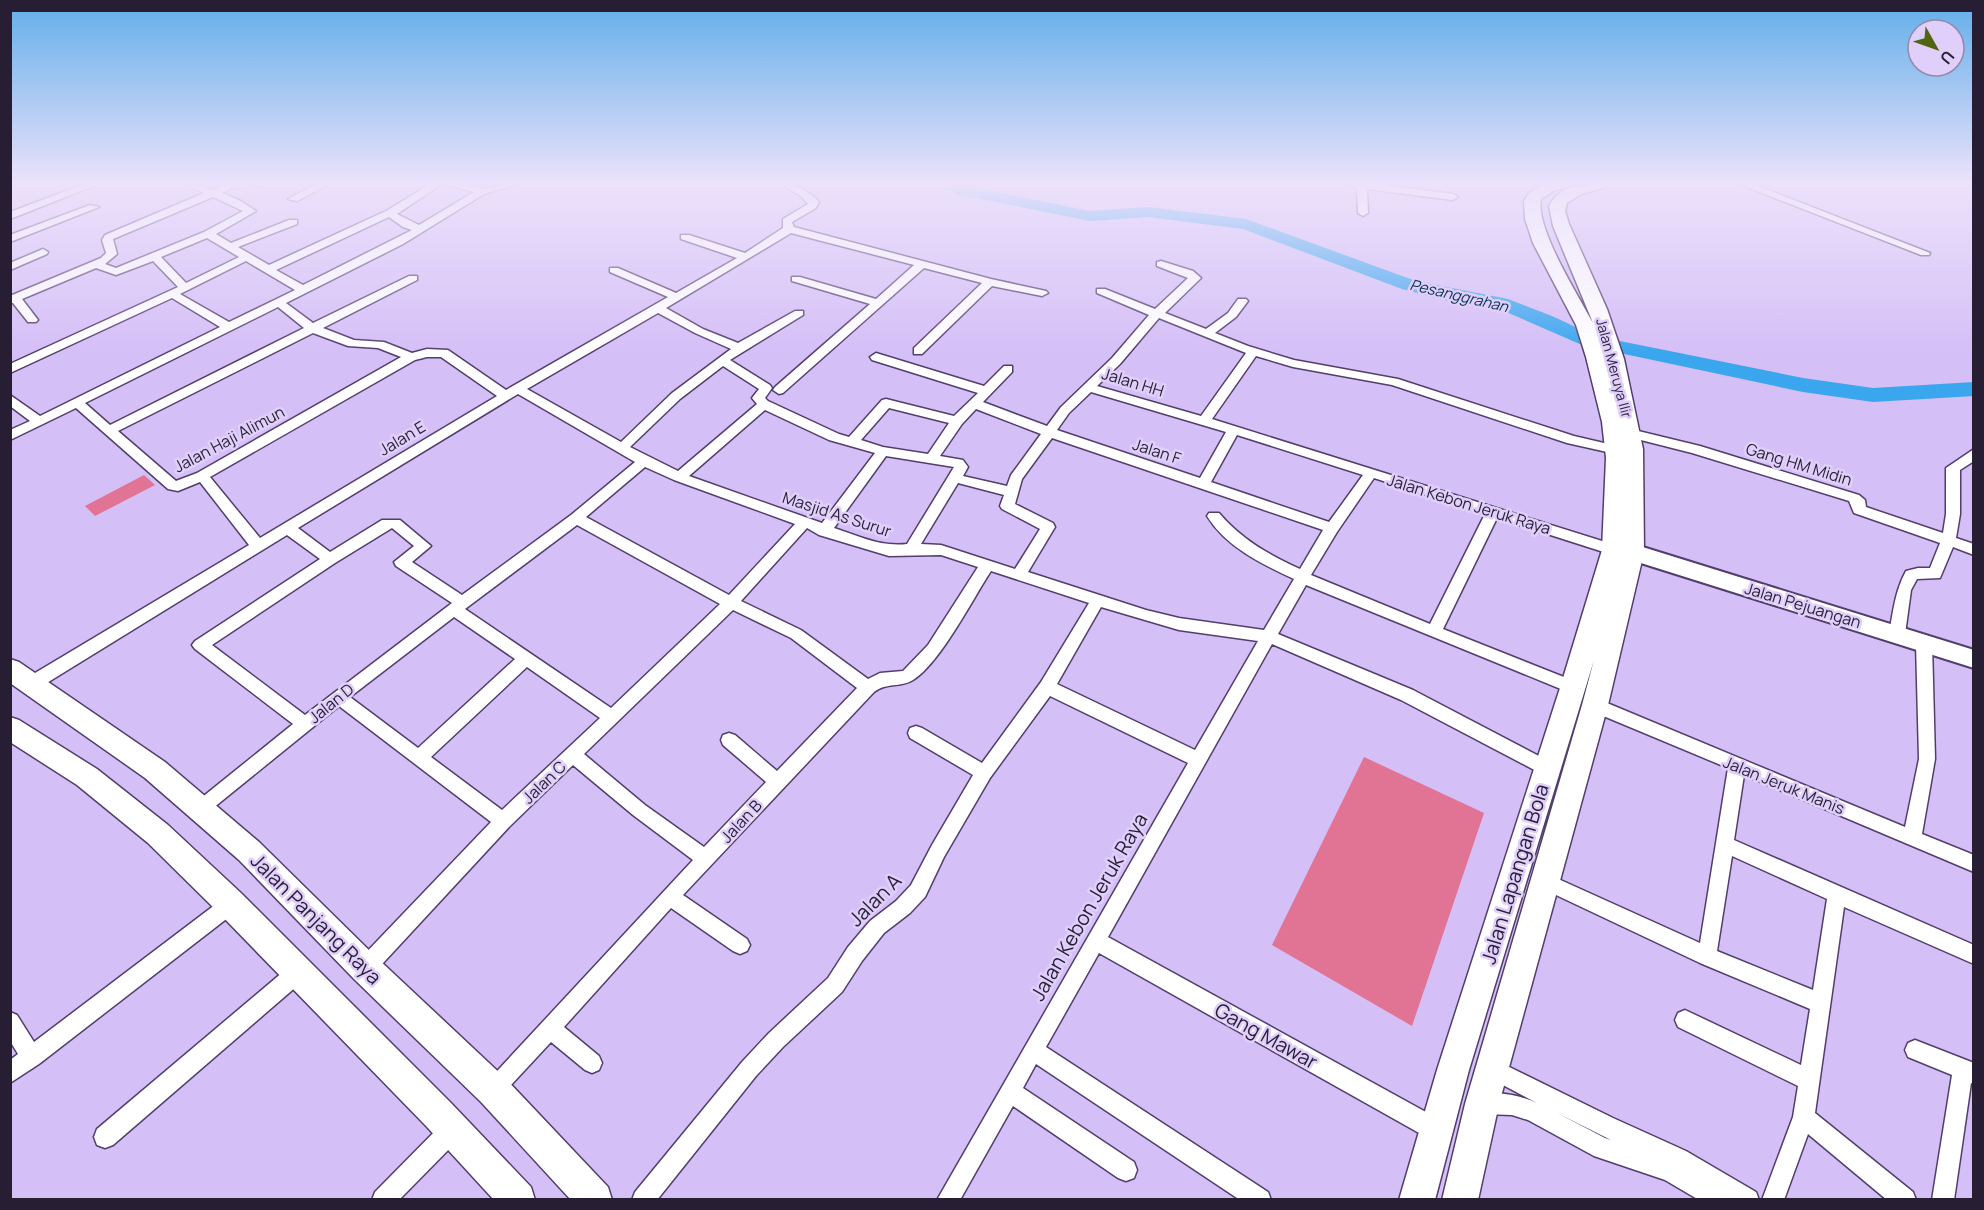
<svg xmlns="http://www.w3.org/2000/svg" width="1984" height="1210" viewBox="0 0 1984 1210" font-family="Manrope,sans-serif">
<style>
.green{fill:#e17394}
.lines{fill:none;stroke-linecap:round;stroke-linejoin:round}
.river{fill:#3aa6ee;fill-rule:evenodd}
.street-casing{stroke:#523e6c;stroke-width:3}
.secondary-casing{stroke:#523e6c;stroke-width:4}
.primary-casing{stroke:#523e6c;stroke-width:3}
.street{fill:#fff;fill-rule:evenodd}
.secondary{fill:#fff;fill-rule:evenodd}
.primary{fill:#fff;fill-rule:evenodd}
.labels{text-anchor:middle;stroke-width:5;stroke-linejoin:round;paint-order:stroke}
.far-street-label{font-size:14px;fill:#271e33;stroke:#e0cffb}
.far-water-label{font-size:15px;font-style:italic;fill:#063350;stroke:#e0cffb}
.street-label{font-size:16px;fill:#271e33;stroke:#e0cffb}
.near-street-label{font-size:20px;fill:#271e33;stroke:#e0cffb}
</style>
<rect width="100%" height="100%" fill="#d5bff7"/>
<g class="green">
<path d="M144,475l11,10 -60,31 -10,-10z"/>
<path d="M1364,757l120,56 -72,213 -140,-81z"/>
</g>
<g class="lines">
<path class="river" d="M940,184h20l130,27 58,-4 98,12 170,62 92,18 44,17 43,20 208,42 70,10 101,-6v14l-101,6 -70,-10 -221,-47 -85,-37 -53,-8 -42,-11 -159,-60 -95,-12 -58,4 -133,-27 -15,-6z"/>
<defs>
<g id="street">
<path d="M10,184h7l-7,3z"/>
<path d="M85,184l11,1 -86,34v-7z"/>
<path d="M184,184h14l15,6 14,-6h13l-18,9 17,7 17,11 -40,23 15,9 58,-23h8v4l-59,23 31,18 119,-55 42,-26h12l-45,30 22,11 55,-33 -29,-8h19l23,5 16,-5h15l-34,10 -81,50 -117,59 27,20 96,-47h8v4l-94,48 31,12 30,2 28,11 15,-4 21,1 58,40 162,-93 -58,-25v-4h8l58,25 61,-35 -56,-19v-4h8l56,18 38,-25v-9l25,-15 -7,-8 -21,-12c16,0 28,6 39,18l-3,6 -24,14 2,5 197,52 55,12 2,2 -6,3 -50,-10 -70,68h-8v-6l68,-65 -58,-15 -141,125 -4,1 -6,-4 2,-3 95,-83 -78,-23v-4h8l76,22 38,-34 -123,-32 -125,75 37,21 35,14 57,-32h8v4l-73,45 40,25 2,3 -7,10 3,3 71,33 10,3 33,-37 4,-1 68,17 24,-23 -106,-33 -2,-3 6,-4 108,33 20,-20h8v6l-29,30 64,24 14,-19 51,-49 37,-43 -52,-22v-4h8l50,20 33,-31 -31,-12v-4l4,-1 32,10 8,7 -36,35 41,16 22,-16 10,-14h8l2,2 -12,16 -21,16 33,13 46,14 104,19 176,57 47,11 2,3 -2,3 -5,1 -49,-11 -175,-58 -99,-18 -37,-11 -44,63 406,127 2,4 -7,5 -116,-37 -54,111 136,54 2,5 -2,5 -6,1 -267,-109 -28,49 135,56 141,74 2,5 -2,5 -6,2 -6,-2 -141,-74 -129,-56 -164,293 336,185 3,8 -3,8 -8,3 -8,-3 -329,-185 -53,94 222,145 3,8h-31l-204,-136 -13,24 111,74 3,8 -3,8 -8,3 -8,-3 -105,-72 -53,94h-23l251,-437 -138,-67 -60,82 -46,79 -19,40 -15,16 -26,20 -22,28 -20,31 -59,55 -27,29 -99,124h-25l3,-8 107,-130 27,-29 59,-55 20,-31 22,-26 26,-20 15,-16 21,-40 41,-70 -63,-37 -2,-5 2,-5 6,-2 6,2 60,35 59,-81 48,-79 -98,-32c-19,29 -51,92 -78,109 -13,8 -26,2 -39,12l-191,203 64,44 3,6 -3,6 -7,3 -7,-3 -62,-43 -107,119 35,29 3,7 -3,7 -7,3 -7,-3 -34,-28 -51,55 -7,3 -7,-3 -3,-7 3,-7 207,-223 -60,-45 -60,-50 -64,62 -137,148 -7,2 -7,-2 -3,-7 3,-7 133,-139 -152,-116 -132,107 -6,3 -6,-3 -3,-5 3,-5 98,-79 -98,-75 -3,-4 3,-4 125,-82 -33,-24 -250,154 -6,1 -6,-1 -2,-5 2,-5 224,-134 -49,-63 -22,9 -10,-2 -92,-81 -66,32v-10l20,-9 -20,-15v-11l30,21 180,-89 -48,-29 -162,75v-9l168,-77 -25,-26 -37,14 -20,-7 -74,31 16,21 -2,2h-8l-15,-19h-3v-7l91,-38 5,-5 -4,-13 3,-5 99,-42zM213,197l30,14 -39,21 -88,36 -11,-4 12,-10 -4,-15zM389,217l14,10 9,3 -109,55 -27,-15zM207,238l32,19 -53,26 -25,-26zM246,261l49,29 -66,32 -49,-28zM278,307l26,21 -194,97 -25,-22zM658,313l37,20 36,16 -59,44 -51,49 -94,-53zM1159,318l87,35 -45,63 -104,-30 23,-22zM313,333l35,13 30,2 23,9 -204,116 -21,8 -58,-50zM427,357h14l56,39 -237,142 -50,-61 205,-117zM723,366l36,23 -7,9 5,6 -79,67 -48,-24 50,-48zM1091,392l135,40 -26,46 -143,-48 12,-17zM518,394l117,68 -64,53 -109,80 -50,-33 19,-16 -31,-26h-18l-52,32 -32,-24zM889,408l60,15 -21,31 -45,-7 -22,-7zM976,409l65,25 -30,41 -4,11 -44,-10 5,-9 -5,-7 -23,-4 22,-32zM765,410l64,30 46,13 -53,70 -133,-47zM1237,435l126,40 -34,47 -118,-40zM1052,438l271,92 -23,39c-31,-14 -59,-30 -81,-56h-10l-2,3c19,31 55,48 87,63l-30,51 -85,-12 -33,-8 -118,-38 27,-45 -2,-4 -38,-19 7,-25zM886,456l68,11 -47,77c-27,3 -48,-8 -73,-16zM645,467l29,13 121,44 -66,71 -143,-78zM1374,478l111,36 -55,110 -119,-49 26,-43zM958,483l46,12 -4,11 2,3 38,20 -25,40 -74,-24 -20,-1zM577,525l143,79 -109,104 -146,-99zM392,528l22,18 -20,16 2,4 56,37 -147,112 -93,-70 123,-82zM807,528l12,7 70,21 52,-1 37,12 -50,78 -25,26 -23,2 -12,6 -67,-49 -60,-29zM1101,607l78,23 79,11 -63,109 -138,-66zM733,610l58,28 66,50 -80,83 -42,-36 -6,-2 -6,2 -2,5 2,5 43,37 -62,65 -59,-42 -61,-51zM454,617l61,42 -97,89 -68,-51zM527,667l73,51 -98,92 -71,-53z"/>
<path d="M250,184h17l-5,3z"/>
<path d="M316,184h13l-32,17 -9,-2z"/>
<path d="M1346,184h28l79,10 5,3 -5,3 -86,-11 1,24 -5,3 -5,-3 -1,-25z"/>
<path d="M1739,184h14l177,69 -1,2h-8z"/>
<path d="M90,205l9,2 -89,35v-7z"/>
<path d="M43,249l5,3 -1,2 -37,16v-7z"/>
<path d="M1630,429l70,17 159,49 6,5 1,7 77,26 3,-19v-46l28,-19v12l-14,9v44l-4,24 18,6v11l-21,-8 -13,31 -23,1 -6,11 -6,44 -3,4h-10l-3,-4c4,-22 6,-43 17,-63l12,-3h12l10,-25 -86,-30 -5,-12 -157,-48 -67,-17 -1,-3z"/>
<path d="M1924,637l5,2 3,4 3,116 -13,75 52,21v17l-230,-97 -10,65 240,105v19l-130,-57 -29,206 98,79 3,8h-29l-79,-66 -24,66h-22l31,-83 5,-31 -120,-59 -3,-7 3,-7 7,-3 116,55 9,-56 -110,-46 -161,-76 -3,-6 3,-6 6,-2 155,70 28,-175 -139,-58 -2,-5 2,-5 6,-2 310,129 14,-68 -3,-116 3,-4zM1732,856l95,43 -14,91 -96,-39z"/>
<path d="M231,895l7,3 2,6 -2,6 -199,154 -29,19v-23l8,-6 -8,-13v-29l7,3 17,27 190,-144z"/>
<path d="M297,964l7,2 3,7 -3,7 -191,165 -8,3 -8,-3 -3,-8 3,-8 193,-163z"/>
<path d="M1915,1040l59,23v21l-3,-1 -17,117h-22l20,-125 -44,-18 -3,-7 3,-7z"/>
<path d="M1491,1058l122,60 73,33 70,41 3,8h-60l-34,-20 -71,-24 -66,-36 -16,-5 -30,-1 -7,-3 -3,-7 3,-7c18,-8 44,-2 62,6l-53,-28 -3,-7 3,-7zM1557,1113l54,27 -6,-2z"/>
<path d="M453,1118l8,3 3,8 -3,8 -62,63h-27l3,-8 70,-71z"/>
</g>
<path id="secondary" d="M1633,544l341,106v18l-349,-110 -3,-6 3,-6z"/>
<g id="primary">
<path d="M1544,184h26l-2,3 -15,4 -12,8c-6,29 37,96 52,124l-40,-97 -4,-20c12,-23 37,-22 60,-22l-2,3 -26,7 -14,9 -2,8 4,13 38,85 17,50 19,90 1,103 -36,153 -109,399 -21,96h-36l23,-96 117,-399 12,-45 -125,410 -34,130h-36l38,-130 123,-382 42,-138 4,-92 -4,-36 -16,-65 -10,-32 -43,-82 -8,-24 -1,-18 5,-8z"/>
<path d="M10,659l9,3 146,100 94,80 117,115 129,121 103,109 4,13h-41l-90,-98 -127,-123 -115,-119 -94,-82 -135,-95z"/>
<path d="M10,717l9,3 78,49 71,56 74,69 209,209 80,84 4,13h-41l-67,-73 -207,-213 -72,-71 -71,-58 -67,-43z"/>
</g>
</defs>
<use href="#street" class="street-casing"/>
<use href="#secondary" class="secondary-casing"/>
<use href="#primary" class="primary-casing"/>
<use href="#street" class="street"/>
<use href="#secondary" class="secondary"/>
<use href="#primary" class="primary"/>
</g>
<linearGradient id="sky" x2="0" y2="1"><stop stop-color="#62aeea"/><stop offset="0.52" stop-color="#ece2fb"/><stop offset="1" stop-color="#ece2fb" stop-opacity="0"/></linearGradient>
<rect width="1984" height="353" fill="url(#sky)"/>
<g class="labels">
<g class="far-street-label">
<text transform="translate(1614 368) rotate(75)" y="5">Jalan Meruya Ilir</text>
</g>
<g class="far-water-label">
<text transform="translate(1459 296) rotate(13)" y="5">Pesanggrahan</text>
</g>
<g class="street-label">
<text transform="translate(1133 382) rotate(17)" y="6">Jalan HH</text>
<text transform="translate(402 438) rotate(-31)" y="6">Jalan E</text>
<text transform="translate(229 439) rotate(-28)" y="6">Jalan Haji Alimun</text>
<text transform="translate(1157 451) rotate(18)" y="6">Jalan F</text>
<text transform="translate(1799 464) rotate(17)" y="6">Gang HM Midin</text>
<text transform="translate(1469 504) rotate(17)" y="6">Jalan Kebon Jeruk Raya</text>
<text transform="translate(837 514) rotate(18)" y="6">Masjid As Surur</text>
<text transform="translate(1803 605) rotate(17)" y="6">Jalan Pejuangan</text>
<text transform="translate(331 703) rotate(-39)" y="6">Jalan D</text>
<text transform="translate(544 782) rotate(-44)" y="6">Jalan C</text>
<text transform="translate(1784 785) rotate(22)" y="6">Jalan Jeruk Manis</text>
<text transform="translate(741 821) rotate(-47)" y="6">Jalan B</text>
</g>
<g class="near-street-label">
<text transform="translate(1515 874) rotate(-73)" y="7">Jalan Lapangan Bola</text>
<text transform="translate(875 900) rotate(-45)" y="7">Jalan A</text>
<text transform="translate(1089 907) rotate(-60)" y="7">Jalan Kebon Jeruk Raya</text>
<text transform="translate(316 919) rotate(45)" y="7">Jalan Panjang Raya</text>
<text transform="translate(1266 1036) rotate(29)" y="7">Gang Mawar</text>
</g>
</g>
<rect width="1984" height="1210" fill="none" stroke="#271e33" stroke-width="24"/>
<g transform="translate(1936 48) rotate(130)"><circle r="28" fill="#e0cffb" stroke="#9688ab" stroke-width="1.5"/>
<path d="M0-4.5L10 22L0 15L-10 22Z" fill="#516510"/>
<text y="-9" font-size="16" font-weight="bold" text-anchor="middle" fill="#271e33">U</text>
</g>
</svg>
